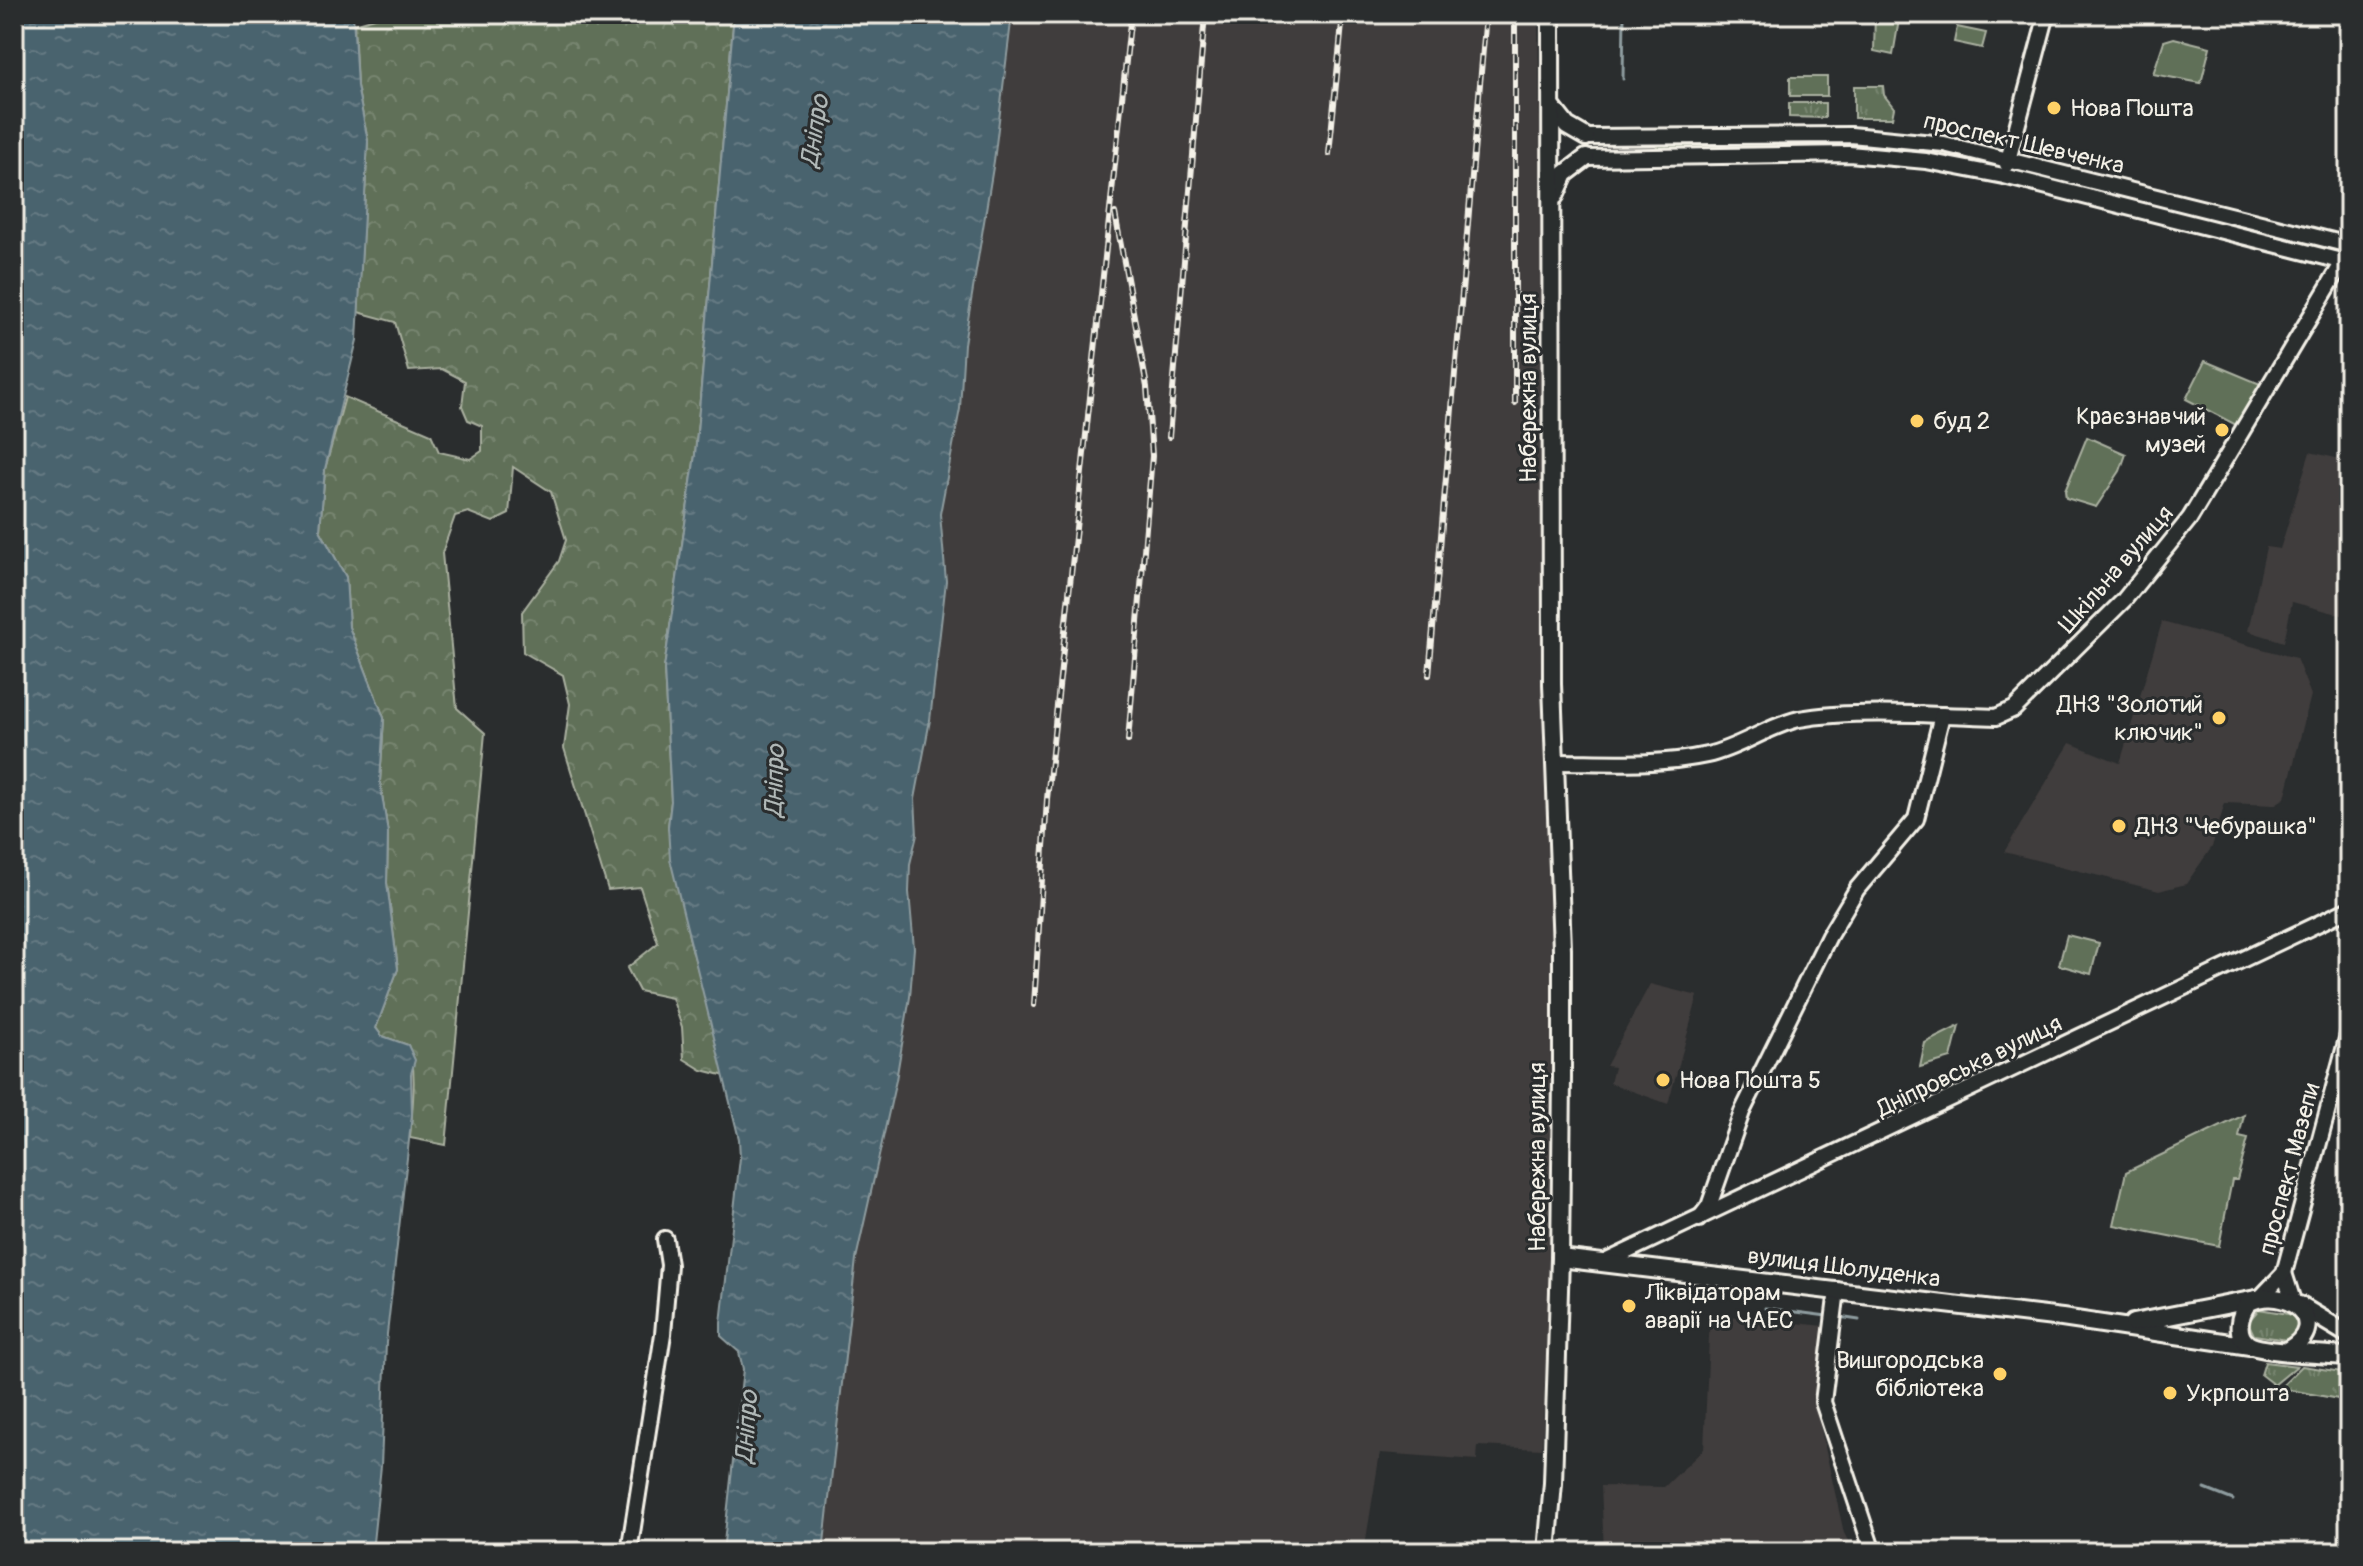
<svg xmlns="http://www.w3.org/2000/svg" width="2363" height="1566" viewBox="0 0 2363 1566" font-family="Pangolin,sans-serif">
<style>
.built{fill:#3f3c3c}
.grass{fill:url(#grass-tufts);stroke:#aab0a0;stroke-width:2}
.forest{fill:url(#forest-crowns);stroke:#aab0a0;stroke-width:2}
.park{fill:#607058;stroke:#aab0a0;stroke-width:2}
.water{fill:url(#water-ripples);stroke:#8e9c9f;stroke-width:2}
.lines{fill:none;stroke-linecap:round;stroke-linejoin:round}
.stream{stroke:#8e9c9f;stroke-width:3}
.minor-casing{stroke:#f4f1e8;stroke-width:20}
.major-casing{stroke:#f4f1e8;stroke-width:22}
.minor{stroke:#2a2d2e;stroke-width:14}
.major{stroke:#2a2d2e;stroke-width:16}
.rail-casing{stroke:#f4f1e8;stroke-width:6}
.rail{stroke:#2a2d2e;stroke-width:3;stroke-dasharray:9;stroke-linecap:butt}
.poi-dot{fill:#ffd166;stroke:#2a2d2e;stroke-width:3}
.labels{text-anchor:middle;stroke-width:6;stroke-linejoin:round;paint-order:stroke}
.poi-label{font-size:24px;fill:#f4f1e8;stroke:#2a2d2e;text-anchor:start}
.street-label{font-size:24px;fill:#f4f1e8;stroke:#2a2d2e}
.water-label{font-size:26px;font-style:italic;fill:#b0b8b7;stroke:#2a2d2e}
</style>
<defs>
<pattern id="grass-tufts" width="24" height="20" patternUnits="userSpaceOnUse" patternTransform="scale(2)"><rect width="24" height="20" fill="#607058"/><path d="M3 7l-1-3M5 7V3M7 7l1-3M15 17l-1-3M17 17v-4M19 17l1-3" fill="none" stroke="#778570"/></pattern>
<pattern id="forest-crowns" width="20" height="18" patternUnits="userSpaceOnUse" patternTransform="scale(2)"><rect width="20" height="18" fill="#607058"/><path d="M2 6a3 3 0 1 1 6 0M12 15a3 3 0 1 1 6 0" fill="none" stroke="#778570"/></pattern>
<pattern id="water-ripples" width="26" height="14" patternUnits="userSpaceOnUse" patternTransform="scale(2)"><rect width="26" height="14" fill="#4a636e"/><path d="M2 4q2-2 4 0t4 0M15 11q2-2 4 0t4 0" fill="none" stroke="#657a83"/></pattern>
</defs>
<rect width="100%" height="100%" fill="#2a2d2e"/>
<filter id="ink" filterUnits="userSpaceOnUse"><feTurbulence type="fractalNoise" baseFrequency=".0125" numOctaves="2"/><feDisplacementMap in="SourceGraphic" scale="16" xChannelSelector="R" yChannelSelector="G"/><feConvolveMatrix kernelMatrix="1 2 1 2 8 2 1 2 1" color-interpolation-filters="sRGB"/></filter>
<g filter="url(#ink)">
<g class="built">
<path d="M1012,14h526l20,1068 -16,367 -64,-3 -1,14 -97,-7 -16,99h-541l33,-293 40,-179 14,-83 4,-49 -5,-56 1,-28 7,-29 -2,-35 15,-80 16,-139 -6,-67 20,-105 4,-65 30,-183z"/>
<path d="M2310,452l39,9v156l-57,-15 -8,40 -36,-11 18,-84 14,2z"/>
<path d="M2162,622l134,36 15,37 -26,103 -11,7 -49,-2 -13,44 -26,37 -27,7 -155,-39 66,-109 50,20z"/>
<path d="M1650,984l48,12 -30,108 -58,-21 4,-16 -8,-1z"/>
<path d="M1710,1314l115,12 -9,81 28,126 10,19h-250l-3,-66 63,1 40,-38z"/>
</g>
<g class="grass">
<rect x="1790" y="77" width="37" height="19"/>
<path d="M1854,86h29l1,9 10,13 -2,10h-38z"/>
<path d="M1789,103h36v15l-36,-1z"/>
<path d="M1834,140l107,10 50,12 -101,-14 -82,-2v-5z"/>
<path d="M1803,141v5l-147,2 2,-4z"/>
<path d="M2064,178l141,38 2,3 -144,-35z"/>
<path d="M2259,1309l35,6 5,8 -2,10 -10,7 -33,-5 -6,-13z"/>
<path d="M2265,1362l32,4 -23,19 -13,-10z"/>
<path d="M2302,1366l47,7v28l-69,-13z"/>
</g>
<path class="forest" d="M389,14h345l-39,441 -31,213 7,133 -3,26 21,110 37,139 -24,-6 -18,-11 -2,-32 -10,-29 -33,-7 -12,-23 31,-25 -18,-56 -32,3 -44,-142 6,-44 -7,-29 -40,-23 -1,-40 37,-51 7,-21 -15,-48 -38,-25 -4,47 -16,8 -25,-10 -13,4 -13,37 15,155 28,25 -39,412 -36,-7c2,-26 8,-71 -2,-93l-26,-9 -6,-8 22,-59 -11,-86 1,-50 -8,-51 4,-64 -35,-91 -3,-50 -26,-47 5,-61 20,-72 86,37 8,18 31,7 12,-8v-25l-14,-6 -6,-14 3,-25 -23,-12 -33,2 -14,-49 -37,-10 10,-171 -11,-55 -3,-62z"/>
<g class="park">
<path d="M1875,14h25l-7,41 -19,-4z"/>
<path d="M1957,27l29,6 -4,15 -28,-6z"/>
<path d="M2174,38l36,9 -9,36 -48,-9 11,-33z"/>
<path d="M2205,361l60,25 -25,41 -54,-28z"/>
<path d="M2087,437l39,17 -6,17 -24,36 -30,-9 -1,-7z"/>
<path d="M2067,935l32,8 -8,31 -32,-9z"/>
<path d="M1959,1026l-8,32 -31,9 5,-24z"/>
<path d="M2244,1115l-5,22 9,2 -11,41h-5l-13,66 -105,-21 12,-53z"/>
</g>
<g class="water">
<path d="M14,14h339l4,72 11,55 -11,199 -32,129 -5,61 26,47 3,50 35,91 -4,64 8,51 -1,50 11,86 -22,59 6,8 26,9 7,15 -4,14 1,40 -26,229 -5,123 -9,86h-358z"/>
<path d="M734,14h278l-18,147 -30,183 -4,65 -20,105 6,67 -16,139 -15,79 2,36 -7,29 -1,28 5,56 -4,49 -14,83 -40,179 -33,293h-100l20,-183 -4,-17 -18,-16v-13l19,-165 -1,-19 -69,-280 -2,-32 3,-26 -7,-133 31,-213z"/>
</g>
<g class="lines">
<g class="stream">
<path d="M1623,79l1,-65"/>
<path d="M1765,1308l62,8"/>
<path d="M1839,1317l20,3"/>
<path d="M2205,1489l28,11"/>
</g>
<defs>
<g id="minor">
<path d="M1586,137l265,-2 93,9 405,101"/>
<path d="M1586,158l263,-4 77,7 78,15 345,87"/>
<path d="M2007,164l40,-150"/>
<path d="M1554,762c51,0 103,4 153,-7 32,-7 61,-29 92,-36 53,-10 140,-4 197,-2l18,-8 110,-109 66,-82 153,-256"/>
<path d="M1699,1219l10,-13 33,-94 87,-176 28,-47 59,-70 26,-104"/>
<path d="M1607,1261l742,-352"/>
<path d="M2284,1273l9,28"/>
<path d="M1837,1290l-14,112 50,150"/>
<path d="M2260,1298l24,-25 65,-242"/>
<path d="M629,1552l34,-218 6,-69 -4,-26"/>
</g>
<g id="major">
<path d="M1552,107l15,19 19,11"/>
<path d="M1555,196l10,-22 21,-16"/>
<path d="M1560,1258l502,60 188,28"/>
<path d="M2299,1305l50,30"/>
<path d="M2133,1323l123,-24"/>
<path d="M2288,1350c46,-27 -3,-67 -40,-47 -8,11 -14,31 0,41 11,8 83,11 101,12"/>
<path d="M1547,1552l6,-69 7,-225 2,-180v-129l-10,-265 -1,-670"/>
</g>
</defs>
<use href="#minor" class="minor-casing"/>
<use href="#major" class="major-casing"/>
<use href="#minor" class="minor"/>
<use href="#major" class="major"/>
<defs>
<g id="rail">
<path d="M1329,154l14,-140"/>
<path d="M1115,213l32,174 5,69 -24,285"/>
<path d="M1515,403v-389"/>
<path d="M1169,437l36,-423"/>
<path d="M1429,675l57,-661"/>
<path d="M1034,1005l13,-206 84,-785"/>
</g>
</defs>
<use href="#rail" class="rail-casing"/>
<use href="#rail" class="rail"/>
</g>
</g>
<g class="poi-dot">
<circle cx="2054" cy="108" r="8"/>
<circle cx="1917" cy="421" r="8"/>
<circle cx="2222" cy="430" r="8"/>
<circle cx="2219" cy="718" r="8"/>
<circle cx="2119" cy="826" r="8"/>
<circle cx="1663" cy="1080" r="8"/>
<circle cx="1629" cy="1306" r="8"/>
<circle cx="2000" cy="1374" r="8"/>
<circle cx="2170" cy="1393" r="8"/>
</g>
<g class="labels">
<g class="poi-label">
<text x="2070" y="116">Нова Пошта</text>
<text x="2206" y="424" text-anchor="end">Краєзнавчий<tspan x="2206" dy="28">музей</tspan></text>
<text x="1933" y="429">буд 2</text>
<text x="2203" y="712" text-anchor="end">ДНЗ "Золотий<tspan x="2203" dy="28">ключик"</tspan></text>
<text x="2135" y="834">ДНЗ "Чебурашка"</text>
<text x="1679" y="1088">Нова Пошта 5</text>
<text x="1645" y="1300">Ліквідаторам<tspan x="1645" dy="28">аварії на ЧАЕС</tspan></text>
<text x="1984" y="1368" text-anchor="end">Вишгородська<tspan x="1984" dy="28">бібліотека</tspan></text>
<text x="2186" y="1401">Укрпошта</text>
</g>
<g class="street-label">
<text transform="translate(2024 143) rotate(13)" y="8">проспект Шевченка</text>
<text transform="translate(1528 388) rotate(-90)" y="8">Набережна вулиця</text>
<text transform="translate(2116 569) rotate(-49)" y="8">Шкільна вулиця</text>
<text transform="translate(1969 1066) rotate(-26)" y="8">Дніпровська вулиця</text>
<text transform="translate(1537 1157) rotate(-90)" y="8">Набережна вулиця</text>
<text transform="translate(2289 1169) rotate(-75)" y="8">проспект Мазепи</text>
<text transform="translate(1844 1267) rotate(7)" y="8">вулиця Шолуденка</text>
</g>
<g class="water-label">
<text transform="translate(814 131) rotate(-81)" y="9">Дніпро</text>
<text transform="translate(774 781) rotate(-88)" y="9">Дніпро</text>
<text transform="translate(746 1427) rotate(-86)" y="9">Дніпро</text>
</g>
</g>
<rect width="2363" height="1566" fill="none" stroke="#2a2d2e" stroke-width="48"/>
<rect x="24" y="24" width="2315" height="1518" fill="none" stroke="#f4f1e8" stroke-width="3" filter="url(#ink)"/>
</svg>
